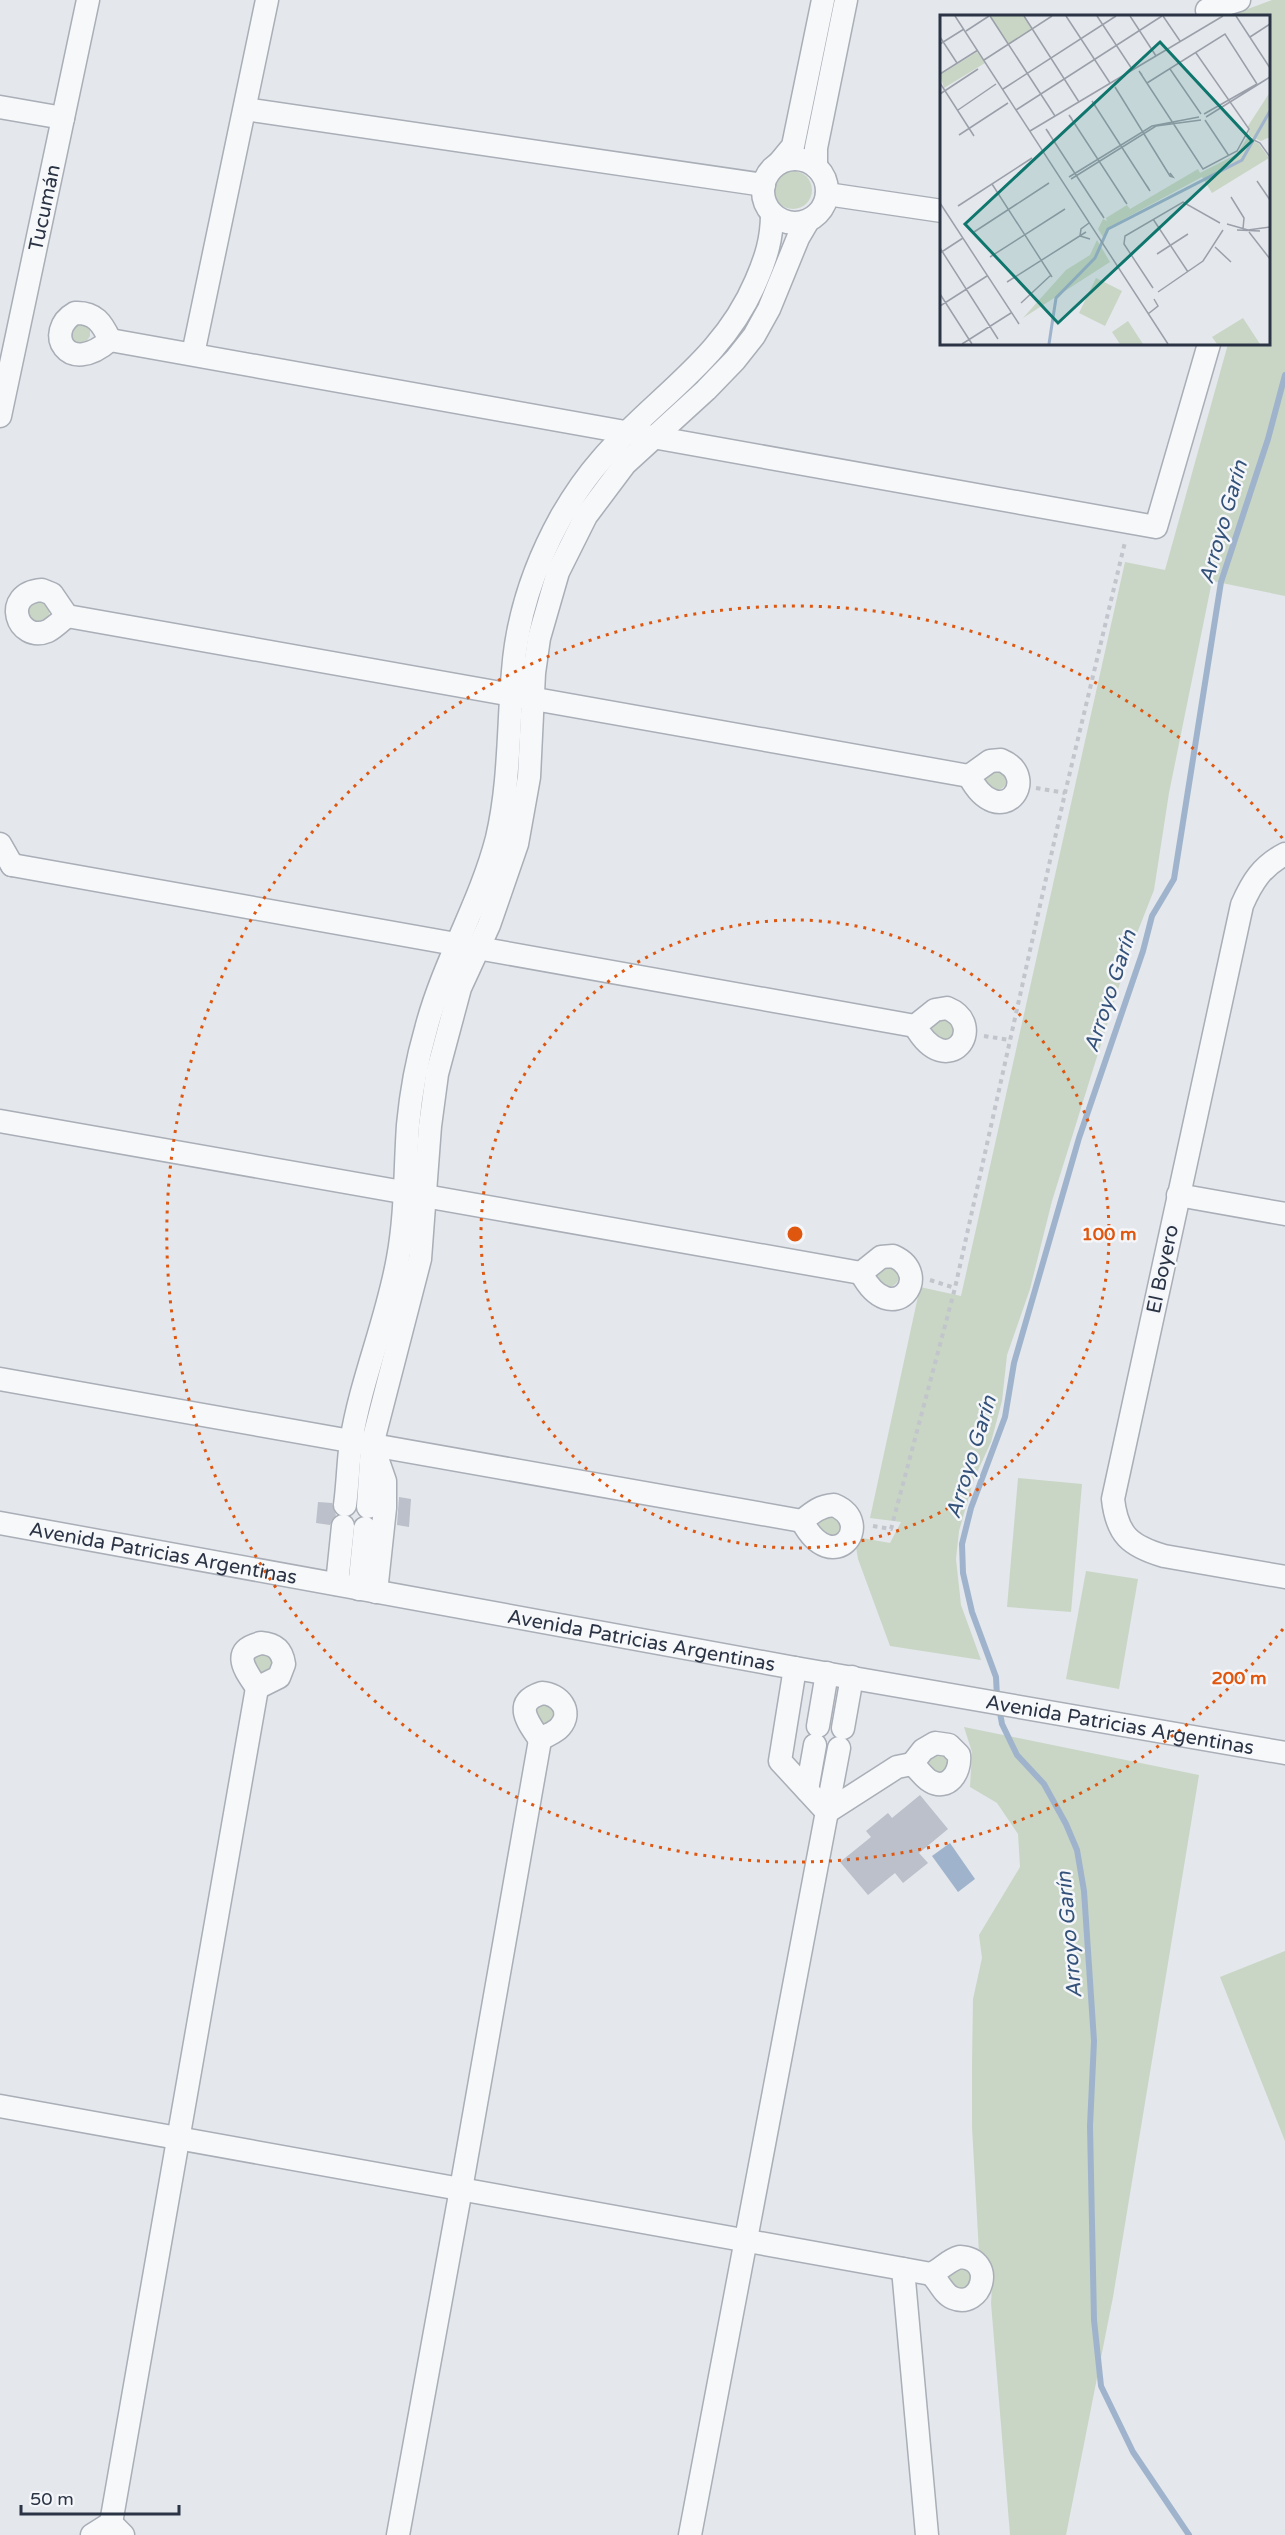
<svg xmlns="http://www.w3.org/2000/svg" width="1285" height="2535" viewBox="0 0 1285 2535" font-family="'Varela Round',sans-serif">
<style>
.green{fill:#c9d6c5}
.water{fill:#9fb4cc}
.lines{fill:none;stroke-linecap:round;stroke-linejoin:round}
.stream{stroke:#9fb4cc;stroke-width:6}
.building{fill:#bbc0ca}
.minor-casing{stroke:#a9aeb7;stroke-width:25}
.path{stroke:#c2c5cb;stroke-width:4;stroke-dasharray:4.5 4.5;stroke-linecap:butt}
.minor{stroke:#f7f8fa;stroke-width:22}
.ring{fill:none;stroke:#df570f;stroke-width:3;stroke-dasharray:3 6}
.labels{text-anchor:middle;stroke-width:5;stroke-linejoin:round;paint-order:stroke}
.street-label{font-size:20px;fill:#2b3445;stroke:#f4f6f9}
.water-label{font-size:21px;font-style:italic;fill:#34527a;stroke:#f4f6f9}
.inset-river{fill:none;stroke:#9fb4cc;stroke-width:3}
.inset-road{fill:none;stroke:#9a9fa9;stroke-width:1.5}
.view{fill:#0f766e;fill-opacity:0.15;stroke:#0f766e;stroke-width:3}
.inset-edge{fill:none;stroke:#2b3445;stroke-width:3}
.centre{fill:#df570f;stroke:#f4f6f9;stroke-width:3}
.ring-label{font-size:18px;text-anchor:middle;font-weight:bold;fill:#df570f;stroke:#f4f6f9;stroke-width:5;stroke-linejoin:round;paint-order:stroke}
</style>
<rect width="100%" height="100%" fill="#e4e7ec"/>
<g class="green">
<path d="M1272,0h13v596l-73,-15 -43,212 -15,97 -24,61 -78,250 -22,88 -23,66 -5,46 -11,41 -17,37 -15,52 -3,28 5,46 20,55 -91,-14 -32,-87 -2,-12 6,-9 28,5 11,-21 -31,-4 50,-231 41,9 164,-734 40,8 63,-226h40v-146l3,-9 -3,-24v-149h-39z"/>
<circle cx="793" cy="190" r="19"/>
<path d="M782,241c-9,44 -33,87 -62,120 -14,16 -32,30 -48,45l-8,4 112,-157z"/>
<path d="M81,321l9,7v8l-4,6 -12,2 -6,-17z"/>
<path d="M44,600l6,10 -2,8 -11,4 -7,-3 -2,-14z"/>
<circle cx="996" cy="779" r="11"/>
<circle cx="943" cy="1029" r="11"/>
<circle cx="888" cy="1276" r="11"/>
<path d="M1018,1478l64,6 -11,128 -64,-5z"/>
<path d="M829,1515l12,8 -1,11 -15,4 -7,-13 4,-7z"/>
<path d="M1086,1571l52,8 -19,110 -53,-10z"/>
<path d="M260,1650l16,9 -10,17 -13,-4 1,-19z"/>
<path d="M544,1701l14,15 -16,12 -11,-16z"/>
<path d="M964,1727l235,48 -86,522 -47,238h-56l-19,-232c2,-19 -1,-34 -12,-50l-7,-126v-63l1,-65 9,-41 -3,-23 41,-68 -2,-33 -21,-31 -27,-16 2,-35z"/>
<path d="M938,1748l14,10 -11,17 -14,-7 -1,-9z"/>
<path d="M1285,1951v190l-65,-164z"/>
<path d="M954,2267h16l2,20 -16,3 -7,-11z"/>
</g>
<path class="water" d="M950,1843l25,36 -17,13 -26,-36z"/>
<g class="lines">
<g class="stream">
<path d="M997,1697l-1,-20 -24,-65 -9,-39 -1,-29 9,-36 34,-91 9,-54 65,-225 64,-187 9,-35 22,-37 47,-297 47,-143 17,-64"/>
<path d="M999,1707l3,17 15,31 27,29 22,40 11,26 7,41 10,150 -4,85 4,194 7,66 32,66 56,83"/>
</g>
</g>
<g class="building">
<path d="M399,1497l12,2 -2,28 -12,-2z"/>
<path d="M318,1502l14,1 4,12 -6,10 -14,-2z"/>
<path d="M920,1795l28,34 -29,24 9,10 -25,20 -8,-10 -27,22 -28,-33 31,-25 -5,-6 22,-18 4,5z"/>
</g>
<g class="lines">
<defs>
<g id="minor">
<path d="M1207,10l32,-10"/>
<path d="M0,107l63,11"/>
<path d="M245,109l519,76"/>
<circle cx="795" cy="191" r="32"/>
<path d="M779,163l14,-17 30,-146"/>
<path d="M816,167v-19l30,-148"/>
<path d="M827,194l115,17"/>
<path d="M75,313c20,-1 27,10 35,27 -43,38 -67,-9 -35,-27z"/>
<path d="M110,340l1046,187 53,-183"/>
<path d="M193,354l74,-354"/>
<path id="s1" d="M0,416l88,-416"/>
<path d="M42,590l10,4 15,22c-6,5 -12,11 -19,15 -31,13 -48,-38 -6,-41z"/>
<path d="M67,616l902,160"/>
<path d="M1001,760c42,18 -1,75 -32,16l21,-15z"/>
<path d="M0,844l12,21"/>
<path d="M1285,854c-23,12 -33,28 -43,51l-129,594c4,36 17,47 51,57l121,21"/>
<path d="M12,865l903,161"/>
<path d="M947,1008c42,17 1,76 -32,18l20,-16z"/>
<path d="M0,1121l861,152"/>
<path d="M1178,1195l107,19"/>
<path d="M893,1256c43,19 -1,76 -32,17l20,-16z"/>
<path d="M0,1379l802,142"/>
<path d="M345,1505c3,-21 3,-42 6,-63 10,-63 36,-121 47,-184 8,-43 7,-89 10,-133 3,-32 9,-65 18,-96 17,-66 54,-125 71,-191 13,-56 11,-111 16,-167 4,-54 22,-107 48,-154 11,-19 25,-40 40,-57 54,-63 121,-99 155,-179 10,-23 16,-42 16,-67"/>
<path d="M834,1505c43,18 -1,75 -32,16 11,-9 18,-15 32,-16z"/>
<path d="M368,1507l4,-62 48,-186 10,-133 7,-52 23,-86 29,-63 28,-81 12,-67 5,-104 5,-35 19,-66 28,-56 39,-52 81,-74 29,-30 19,-24 15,-27 29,-71 10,-17"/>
<path id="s2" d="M0,1523l795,145 490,85"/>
<path d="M337,1584l6,-58"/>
<path d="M359,1589l6,-61"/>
<path d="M376,1592l9,-84v-27l-8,-23"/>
<path d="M261,1643c14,1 21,7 23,21l-5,13 -22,11c-10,-16 -29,-37 4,-45z"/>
<path d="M795,1668l-15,93 47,51 70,-45 15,-3"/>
<path d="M542,1693c17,1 32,18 18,34 -5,6 -14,8 -20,13 -11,-17 -29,-37 2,-47z"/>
<path d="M818,1726l9,-53"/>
<path d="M843,1728l9,-51"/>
<path d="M935,1743l14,2 10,10c2,17 -11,37 -29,26 -7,-4 -11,-12 -18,-17l11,-14z"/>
<path d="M807,1790l8,-45"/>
<path d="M0,2106l931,168"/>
<path d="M960,2257c37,2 22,53 -7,41 -10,-4 -14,-17 -22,-24 11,-5 17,-14 29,-17z"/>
<path d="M903,2269l24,266"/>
<path d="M111,2523l146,-835"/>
<path d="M92,2535l19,-12 12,12"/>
<path d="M398,2535l63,-346 79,-449"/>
<path d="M690,2535l149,-787"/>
</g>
</defs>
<use href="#minor" class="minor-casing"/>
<g class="path">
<path d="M1036,788l29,5"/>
<path d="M984,1036l26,4"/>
<path d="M930,1280l25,8"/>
<path d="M873,1526l18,3 64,-241 110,-495 60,-251"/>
</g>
<use href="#minor" class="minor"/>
</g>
<g class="ring">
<circle cx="795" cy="1234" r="314"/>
<path d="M1283 1629A628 628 0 1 1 1283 839"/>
</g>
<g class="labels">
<g class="street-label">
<text dy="7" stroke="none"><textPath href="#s1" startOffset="213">Tucumán</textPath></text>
<text transform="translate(1162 1269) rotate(-78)" y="7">El Boyero</text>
<text dy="7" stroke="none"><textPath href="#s2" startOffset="166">Avenida Patricias Argentinas</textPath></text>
<text dy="7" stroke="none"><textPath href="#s2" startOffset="652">Avenida Patricias Argentinas</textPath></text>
<text dy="7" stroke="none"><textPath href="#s2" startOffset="1138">Avenida Patricias Argentinas</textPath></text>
</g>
<g class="water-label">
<text transform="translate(1223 522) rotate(-74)" y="7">Arroyo Garín</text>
<text transform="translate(1110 991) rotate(-72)" y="7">Arroyo Garín</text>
<text transform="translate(971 1457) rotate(-73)" y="7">Arroyo Garín</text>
<text transform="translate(1069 1935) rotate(-95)" y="7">Arroyo Garín</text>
</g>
</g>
<g transform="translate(940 15)">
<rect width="330" height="330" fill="#e4e7ec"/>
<path d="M50,1h34l8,13 -24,15zM37,37l8,11 -41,25 -4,-13zM330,77v45l-9,4 -12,-5 -1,-10zM307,123l12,6 10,14 -57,35 -10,-16 -91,49 -8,11 -5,-8 5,-10 4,2 -1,-3 21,-13 3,4 68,-40 2,4 37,-19zM157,225l13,22 -87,56 43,-48 24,-15zM156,263l26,13 -17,35 -26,-13zM303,303l17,26h-43l-5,-7zM188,306l15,23h-23l-8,-12z" fill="#c9d6c5"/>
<path class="inset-river" d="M109,329l7,-46 39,-40 13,-29 134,-69 28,-49"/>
<path class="inset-road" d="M15,1l213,328M50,1l65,100M84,1l55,86M126,1l44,67M157,1l35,53M190,1l26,40M223,1l17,25M296,1l34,52M26,16l23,-15M0,22l17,26M310,22l20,-13M0,29l24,-15M44,45l68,-44M230,54l31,45M0,59l38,-24M202,60l-3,-4 64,98 34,-18 12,-22 -53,-76M0,68l34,53M207,68l78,-49 32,50M63,74l113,-73M178,77l-3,-5 55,89 3,1 -3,-4M0,79l38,-25M155,90l-3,-4 58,90 -3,-5M18,95l38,-26M76,95l146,-94M264,99l53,-30M266,102l64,-40M132,104l-3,-4 58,89 -3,-4M265,105l24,36M90,116l193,-115M109,118l-3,-4 58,89 -3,-5M19,120l49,-32M306,121l14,7 10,14M129,162l83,-51 47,-9M131,164l85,-53 45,-6M317,166l13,19M52,169l60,93M291,182l13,21 -1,11M0,188l79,121M18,191l74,-48M213,204l35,53M149,208l-8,6 -1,7 10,3M287,209l21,6 22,-3M297,215l23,1M34,217l75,-49M309,217l21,27M275,232l16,15M0,233l58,91M0,238l23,-15M217,239l31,-20M50,242l75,-48M67,267l79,-50M213,273l-29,-44 1,-8 58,-34 37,21M218,277l45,-31 20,-31M0,279l32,50M81,288l30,-28M0,291l47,-30M208,299l10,-8 -4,-7M22,329l49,-31"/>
<path class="view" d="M220,27l92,99 -194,182 -93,-99z"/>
<rect width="330" height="330" class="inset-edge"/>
</g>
<circle cx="795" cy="1234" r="9" class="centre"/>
<g class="ring-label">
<text x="1109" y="1240">100 m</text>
<text x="1239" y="1684">200 m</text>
</g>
<path d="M21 2505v9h158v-9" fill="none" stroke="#2b3445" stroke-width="3"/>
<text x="30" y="2505" font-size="18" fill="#2b3445" stroke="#f4f6f9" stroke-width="4.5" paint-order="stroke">50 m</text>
</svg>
